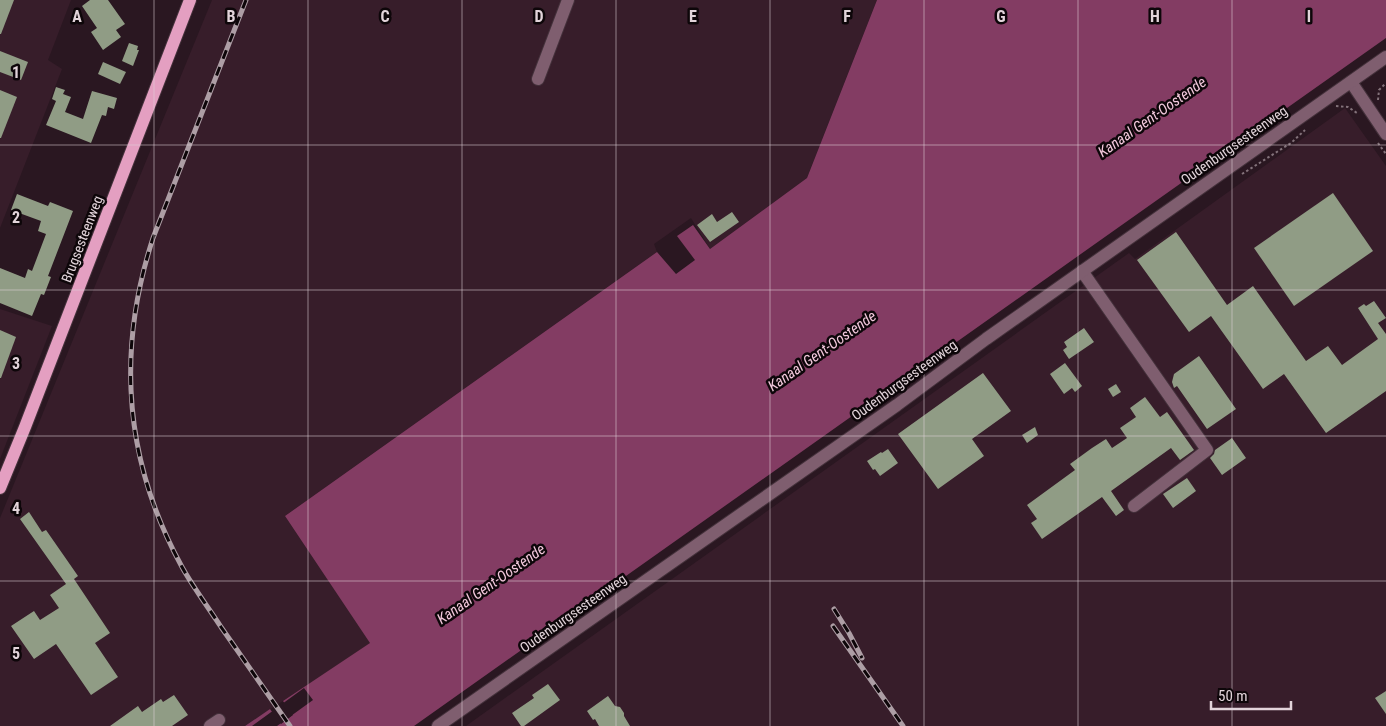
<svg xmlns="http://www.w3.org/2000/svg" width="1386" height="726" viewBox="0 0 1386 726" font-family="'Roboto Condensed',sans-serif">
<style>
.built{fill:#371d2a}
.water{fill:#833c63}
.pier{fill:#2a1721}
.building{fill:#909c85}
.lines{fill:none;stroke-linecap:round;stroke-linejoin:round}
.minor-casing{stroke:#44313b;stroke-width:14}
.major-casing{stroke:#44313b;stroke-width:14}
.path{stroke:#83727a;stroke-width:2;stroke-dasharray:2.5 2.5;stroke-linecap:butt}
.minor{stroke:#7f5e6f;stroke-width:12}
.major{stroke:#e49fc1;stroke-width:12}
.rail-casing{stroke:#ad9ea5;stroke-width:5}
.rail{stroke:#0d0609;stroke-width:3;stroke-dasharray:9;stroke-linecap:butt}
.grid{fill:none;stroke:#e2d4da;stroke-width:1;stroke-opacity:0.55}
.labels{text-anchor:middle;stroke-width:5;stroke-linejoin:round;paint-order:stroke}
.street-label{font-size:14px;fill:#e2d4da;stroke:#0d0609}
.water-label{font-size:15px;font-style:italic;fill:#f4c9dd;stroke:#0d0609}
.grid-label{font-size:16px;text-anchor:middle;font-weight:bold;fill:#e2d4da;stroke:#0d0609;stroke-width:5;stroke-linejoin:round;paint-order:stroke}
</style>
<rect width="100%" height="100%" fill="#2a1721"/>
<g class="built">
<path d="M0,0h71l-23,60 14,9 -62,159z"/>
<path d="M212,0h665l-70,178 -97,71 -19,-31 -37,26 3,8 -372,264 86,127 -126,83h-245v-208z"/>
<path d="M1345,108l41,58v560h-920l663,-473 6,6z"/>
<path d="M0,309l52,17 -52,133z"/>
</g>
<path class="water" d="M877,0h509v38l-972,688h-169l25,-17 11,15 12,-9 -10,-14 87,-58 -85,-127 372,-264 19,22 19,-14 -18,-24 16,-11 17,24 97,-71z"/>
<path class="pier" d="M304,688l9,12 -36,26h-25l22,-16 7,10 8,-5 -7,-11z"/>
<g class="building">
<path d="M0,0h14l-13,34h-1z"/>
<path d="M90,0h18l17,24 -9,6 5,7 -18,13 -12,-18 6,-4 -15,-22z"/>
<path d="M129,43l9,3 -1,4h2l-6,16 -11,-5z"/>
<path d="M0,51l28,11 -7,18 -21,-8z"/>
<path d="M103,62l23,10 -6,12 -22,-10z"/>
<path d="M56,87l9,3 -2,4 8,3 -6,15 18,7 9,-28 25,7 -3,11 -6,-2 -2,9 -4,-1 -11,28 -45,-18 10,-24 -4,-2z"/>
<path d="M0,90l17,7 -16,41h-1z"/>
<path d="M1333,193l40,58 -79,55 -40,-58z"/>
<path d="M17,194l31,12 2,-4 23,9 -25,65 3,1 -7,18 -3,-1 -9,22 -32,-13v-35l25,10 3,-9 4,2 14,-37 -8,-3 3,-10 -30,-11z"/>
<path d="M732,212l7,10 -29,20 -13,-17 15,-11 5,8z"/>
<path d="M1176,232l51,73 26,-19 53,75 22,-15 14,19 36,-26 -20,-31 6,-4 2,2 8,-5 12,17 -8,5 8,11v57l-60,42 -42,-59 -21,15 -52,-73 -22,16 -52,-72z"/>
<path d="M1084,328l10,14 -25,17 -6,-9 4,-3 -3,-5z"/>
<path d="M0,330l16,7 -15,41h-1z"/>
<path d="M1199,356l37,53 -29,20 -30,-43 -3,2 -2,-6 2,-8z"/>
<path d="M1065,363l17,23 -7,6 -3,-4 -8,6 -14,-20z"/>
<path d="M983,373l28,38 -39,28 12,17 -46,33 -40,-55z"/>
<path d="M1116,384l5,8 -8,5 -5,-8z"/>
<path d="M1145,397l15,20 7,-5 27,38 -14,10 -9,-12 -60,43 13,19 -8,6 -14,-19 -60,42 -11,-16 6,-4 -10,-14 48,-35 -5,-6 22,-16 14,-9 6,9 15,-10 -7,-10 16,-11 -6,-9z"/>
<path d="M1035,427l3,8 -11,8 -5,-8z"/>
<path d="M1232,438l14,20 -24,17 -12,-17 4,-4 1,-4z"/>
<path d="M888,449l10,14 -18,13 -5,-7 -2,1 -6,-9 14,-9 1,1z"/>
<path d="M1187,478l9,13 -23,17 -10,-14z"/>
<path d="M29,512l13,20 4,-2 32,46 -4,3 36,54 -15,10 23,34 -27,18 -35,-51 -22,15 -23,-33 23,-15 6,9 19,-12 -9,-13 16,-11 -46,-65z"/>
<path d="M548,684l12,16 -36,26h-3l-9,-13 22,-15 -2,-3z"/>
<path d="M1386,691v23l-11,-16z"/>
<path d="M174,695l14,20 -16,11h-62l28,-20 4,6 19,-13 2,3z"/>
<path d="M608,696l7,10 5,1 4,6v3l6,10h-31l-4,-7 -2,1 -6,-9z"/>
</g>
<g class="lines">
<defs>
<g id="minor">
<path d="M538,79l30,-79"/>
<path d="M1351,82l35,52"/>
<path d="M1082,271l125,179 -73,56"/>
<path d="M210,726l9,-6"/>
<path d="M438,726l459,-321 89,-66 400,-282"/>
</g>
<path id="major" d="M0,488l25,-61 165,-427"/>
</defs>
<use href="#minor" class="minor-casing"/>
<use href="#major" class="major-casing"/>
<g class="path">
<path d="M1378,100l1,-10 7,-7"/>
<path d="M1336,106l12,1 9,6"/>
<path d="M1378,143l8,11"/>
<path d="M1242,174l49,-31 14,-13"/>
</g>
<use href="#minor" class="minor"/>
<use href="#major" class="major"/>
<defs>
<g id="rail">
<path d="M246,0l-93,238c-37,114 -29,223 29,329 11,20 26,40 39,60 23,33 46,66 69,99"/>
<path d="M834,609l15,24 13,25"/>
<path d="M833,626l70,100"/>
</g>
</defs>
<use href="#rail" class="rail-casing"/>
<use href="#rail" class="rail"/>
</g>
<path class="grid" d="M154,0v726M308,0v726M462,0v726M616,0v726M770,0v726M924,0v726M1078,0v726M1232,0v726M0,145h1386M0,290h1386M0,436h1386M0,581h1386"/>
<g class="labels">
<g class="street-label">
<text transform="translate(1234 145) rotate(-35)" y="5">Oudenburgsesteenweg</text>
<text transform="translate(82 239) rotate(-69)" y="5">Brugsesteenweg</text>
<text transform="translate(904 380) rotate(-36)" y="5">Oudenburgsesteenweg</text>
<text transform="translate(573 613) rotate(-35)" y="5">Oudenburgsesteenweg</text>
</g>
<g class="water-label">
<text transform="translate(1152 117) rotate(-35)" y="5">Kanaal Gent-Oostende</text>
<text transform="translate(822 351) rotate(-35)" y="5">Kanaal Gent-Oostende</text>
<text transform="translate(491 584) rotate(-35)" y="5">Kanaal Gent-Oostende</text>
</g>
</g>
<g class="grid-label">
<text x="77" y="22">A</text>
<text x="231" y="22">B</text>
<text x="385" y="22">C</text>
<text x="539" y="22">D</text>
<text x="693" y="22">E</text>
<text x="847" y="22">F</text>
<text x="1001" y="22">G</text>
<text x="1155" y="22">H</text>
<text x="1309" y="22">I</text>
<text x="16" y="78">1</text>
<text x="16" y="223">2</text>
<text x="16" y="369">3</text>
<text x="16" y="514">4</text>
<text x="16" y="659">5</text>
</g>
<path d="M1211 701v8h80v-8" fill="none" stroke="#e2d4da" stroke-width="2.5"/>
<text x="1218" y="701" font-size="15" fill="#e2d4da" stroke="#0d0609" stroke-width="4" paint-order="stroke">50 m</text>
</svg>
